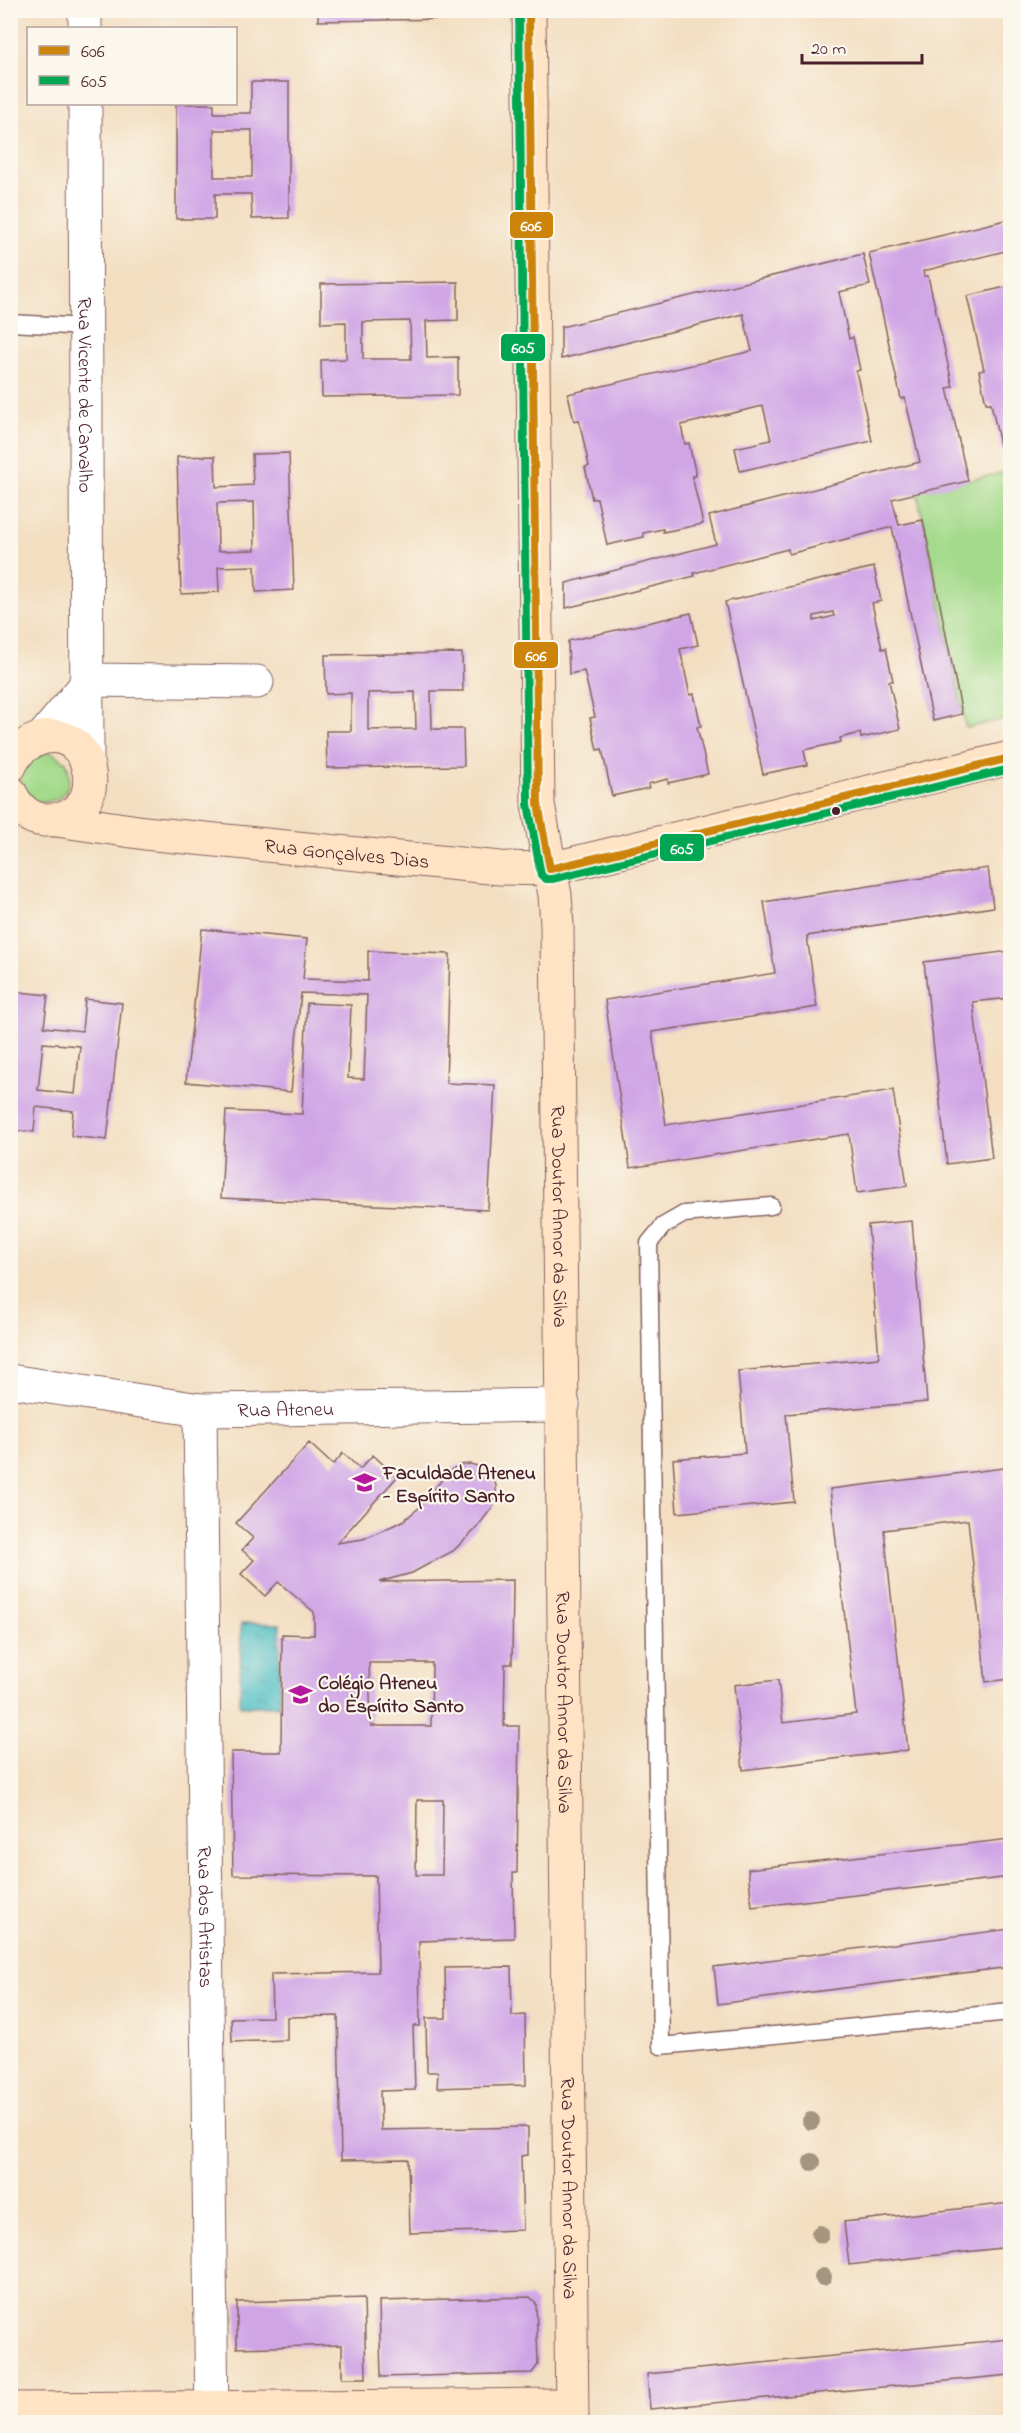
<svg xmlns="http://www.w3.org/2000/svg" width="1021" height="2433" viewBox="0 0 1021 2433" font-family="'Indie Flower',sans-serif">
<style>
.grass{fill:#a4da8b;stroke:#777c5b;stroke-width:1.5}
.water{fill:url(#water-ripples);stroke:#4d6e78;stroke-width:1.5}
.building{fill:#d0a5e6;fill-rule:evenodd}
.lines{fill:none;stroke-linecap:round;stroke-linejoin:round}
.lane-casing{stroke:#856260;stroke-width:19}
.street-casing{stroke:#856260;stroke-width:35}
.secondary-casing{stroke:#856260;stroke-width:35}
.lane{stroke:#fff;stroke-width:16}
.street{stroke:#fff;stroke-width:33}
.secondary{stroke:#fee4c5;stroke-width:33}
.bus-1-casing{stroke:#fbf7ec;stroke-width:12}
.bus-2-casing{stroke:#fbf7ec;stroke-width:12}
.bus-1{stroke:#cc840b;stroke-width:8}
.bus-2{stroke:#00a651;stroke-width:8}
.tree{fill:#a5947e}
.bus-dot{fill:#4a1f2b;stroke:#fbf7ec;stroke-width:2}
.labels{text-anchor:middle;stroke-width:4.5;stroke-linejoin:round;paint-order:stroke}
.street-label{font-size:20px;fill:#4a1f2b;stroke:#fbf7ec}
.poi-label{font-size:20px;font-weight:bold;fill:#4a1f2b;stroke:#fbf7ec;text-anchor:start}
.line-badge{stroke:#fbf7ec;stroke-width:2}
.badge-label{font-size:16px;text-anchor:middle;font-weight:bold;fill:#fff}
</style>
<defs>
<pattern id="water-ripples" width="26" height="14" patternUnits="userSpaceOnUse" patternTransform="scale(1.5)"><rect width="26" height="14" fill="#50bec5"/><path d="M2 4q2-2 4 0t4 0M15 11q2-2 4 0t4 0" fill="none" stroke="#449aa0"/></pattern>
</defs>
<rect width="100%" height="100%" fill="#fbf7ec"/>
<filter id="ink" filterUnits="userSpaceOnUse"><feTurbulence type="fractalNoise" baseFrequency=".0167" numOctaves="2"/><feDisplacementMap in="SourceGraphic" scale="12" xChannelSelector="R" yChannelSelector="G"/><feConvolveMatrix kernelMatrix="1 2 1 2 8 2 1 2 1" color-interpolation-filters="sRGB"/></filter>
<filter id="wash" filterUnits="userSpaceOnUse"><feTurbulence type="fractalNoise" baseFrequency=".008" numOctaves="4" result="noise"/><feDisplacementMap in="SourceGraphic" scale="24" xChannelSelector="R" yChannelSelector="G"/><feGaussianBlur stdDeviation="1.35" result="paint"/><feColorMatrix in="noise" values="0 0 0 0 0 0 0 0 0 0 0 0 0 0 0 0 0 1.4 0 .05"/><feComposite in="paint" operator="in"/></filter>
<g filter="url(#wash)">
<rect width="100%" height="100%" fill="#f3dec1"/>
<g class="grass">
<path d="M1010,471v247l-44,10 -49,-236z"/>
<path d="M49,751l17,11c9,25 -3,43 -31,39 -11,-12 -18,-18 -14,-36z"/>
</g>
<path class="water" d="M241,1623l39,1 -1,82h-39z"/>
<g id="blocks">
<g class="building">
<path d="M318,10h137v9l-137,2z"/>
<path d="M251,82h38v136l-37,1 -1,-25h-36v25h-39v-115h38v9h37zM214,130h38v47h-38z"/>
<path d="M1010,219v31l-87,21 1,5h4l25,111 -6,1 21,93 -76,18 7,26 24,-5 39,194 -29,7 -41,-194 -103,27 -1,-5 -94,24 1,3 -129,32v-25l150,-39 -7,-28 211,-54 -15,-64 -4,1 -32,-146z"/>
<path d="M863,254l7,31 -31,7 10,47 4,-2 7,33 -4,1 16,70 -132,30 -5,-23 36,-8 -8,-34 -82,19 4,19 4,-1 7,33h-4l11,48 -40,8v-3l-20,4 1,4 -37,8 -10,-47 -5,1 -7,-32 4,-1 -10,-46 -5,1 -6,-27 184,-43 -9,-37 -182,45v-32z"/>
<path d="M458,282v38l-32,1 1,37 31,-1v38l-136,2 -1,-37 25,-1v-37l-25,1v-39zM410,321l1,38h-48v-37z"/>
<path d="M1010,286v161l-9,3 -10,-47h-5l-7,-32 5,-1 -17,-74z"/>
<path d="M289,453l5,137 -38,2 -1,-26 -37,1 1,25 -38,2 -4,-137 38,-1 1,31 37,-2 -1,-31zM254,502l1,48 -37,1 -1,-48z"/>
<path d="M874,567l7,34 -9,2 10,46 4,-1 7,33h-4l11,48 -39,9 -1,-5 -20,5 1,4 -37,8 3,15 -44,9 -38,-172zM833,612l1,4 -20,5v-5z"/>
<path d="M691,613l7,32 -18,4 10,46 4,-1 7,32 -4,1 11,47 -40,9v-4l-20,5 1,4 -37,8 -10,-47 -5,1 -7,-32 5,-1 -11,-46 -15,3 -1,-33z"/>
<path d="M462,653l1,38h-32l1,38h31l1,37 -137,2 -1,-37h25v-38l-25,1 -1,-39zM415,692l1,37 -48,1v-37z"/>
<path d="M988,868l5,39 -186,29 10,71 -165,25 14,93 227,-35 14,96 -50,7 -8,-59 -219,34 -25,-168 170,-27 -11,-71z"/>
<path d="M202,929l105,10 -4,40 65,2v-30l82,3 -4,129 49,2 -7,125 -267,-12 5,-87 76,3 5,-111 44,2 -3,73 16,1 3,-84 -66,-2 -10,99 -105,-10z"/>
<path d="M1010,951v47l-37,4 19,156 -45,6 -23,-202z"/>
<path d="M10,991l38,4 -4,32 38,4 3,-32 37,4 -15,137 -36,-4 2,-25 -37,-4 -2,25 -24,-2zM43,1043l37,3 -5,48 -37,-4z"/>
<path d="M912,1221l15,181 -141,12 8,88 -117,11 -4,-54 72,-6 -7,-82 141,-13 -11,-133z"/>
<path d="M309,1443l24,22 10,-12 17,16 13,-14 24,22 -60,66 26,-4 40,-18 17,-14 28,-35 11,-7 11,-1 11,3 9,8 6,10v12l-4,11 -18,23 -21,20 -41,22 -33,9 134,-2 -1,84h-7l-1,62h15l-2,147h-4l1,65 -95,3 1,85h-7l2,64 -35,1 1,39 147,-3v28l-7,1 2,74 -113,3 -2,-74 -67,1 -3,-144 -51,1v23l-55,2 -1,-24 41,-1 -1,-43 107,-2 -2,-96 -143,-1 -2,-123h50l1,-118 32,1v-23l-36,-30 -13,14 -24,-22 13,-14 -12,-10 11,-12 -17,-15zM369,1663h63l-1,63h-60zM417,1800h26l-1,75h-26z"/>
<path d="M1004,1468l6,53v158l-24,3 -18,-162 -84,10 24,220 -165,20 -9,-85 44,-5 5,43 73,-9 -26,-225z"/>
<path d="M1010,1839v38l-258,30 -4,-38z"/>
<path d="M1010,1929v38l-292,37 -4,-37z"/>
<path d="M511,1967l1,49 13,-1 1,70 -89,3 1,-16h-11l-1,-54h20l-1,-50z"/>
<path d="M1010,2203v44l-161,18 -5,-43z"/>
<path d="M530,2297l6,6 2,62 -6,8 -151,4 -2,-76z"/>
<path d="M364,2298l2,80h-24v-33l-105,3v-46z"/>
<path d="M1010,2339v36l-360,34 -3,-35z"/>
</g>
</g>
</g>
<g filter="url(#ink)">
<use href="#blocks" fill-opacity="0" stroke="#856260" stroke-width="1.5"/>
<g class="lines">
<defs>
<g id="lane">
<path d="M10,323l77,4"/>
<path d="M771,1206l-87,8 -21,12 -14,17 12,803 349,-34"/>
</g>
<g id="street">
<path d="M85,10v18"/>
<path id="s1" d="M85,104l2,656"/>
<path d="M86,680l171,2"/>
<path d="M42,738l44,-53"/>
<path id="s2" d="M10,1381l190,29 363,-5"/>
<path id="s3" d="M200,1410l12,1012"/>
</g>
<g id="secondary">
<path id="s4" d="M529,10l9,794 17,91 2,30 15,1497"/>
<path d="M10,766c6,-13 13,-21 26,-26 59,-24 80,84 8,80 -16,-1 -28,-14 -34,-28"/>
<path id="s5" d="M57,820l88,13 355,35 50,1 460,-111"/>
<path d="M10,2409l561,-4"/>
</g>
</defs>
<use href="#lane" class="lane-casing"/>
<use href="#street" class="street-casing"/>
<use href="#secondary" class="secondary-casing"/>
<use href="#lane" class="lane"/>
<use href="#street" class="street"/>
<use href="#secondary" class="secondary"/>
<defs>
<g id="bus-1">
<path d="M529,10l9,794 12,65"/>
<path d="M550,869l460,-111"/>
</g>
<path id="bus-2" d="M519,10l9,794 13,71 5,4h6l458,-110"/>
</defs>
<use href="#bus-1" class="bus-1-casing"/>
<use href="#bus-2" class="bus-2-casing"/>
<use href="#bus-1" class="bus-1"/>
<use href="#bus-2" class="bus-2"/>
</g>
<g class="tree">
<circle cx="811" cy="2121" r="9"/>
<circle cx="812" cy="2162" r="9"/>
<circle cx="820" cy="2234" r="9"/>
<circle cx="823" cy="2277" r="9"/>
</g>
</g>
<defs>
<symbol id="university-bare" viewBox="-9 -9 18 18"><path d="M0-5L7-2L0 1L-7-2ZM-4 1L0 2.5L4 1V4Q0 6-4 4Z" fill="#b5179e" stroke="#fbf7ec" stroke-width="2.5" paint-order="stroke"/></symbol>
<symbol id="school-bare" viewBox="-9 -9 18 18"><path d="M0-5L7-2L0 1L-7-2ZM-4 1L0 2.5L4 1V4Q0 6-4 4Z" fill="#b5179e" stroke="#fbf7ec" stroke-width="2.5" paint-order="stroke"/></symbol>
</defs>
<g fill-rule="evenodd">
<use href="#university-bare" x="348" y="1466" width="33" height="33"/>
<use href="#school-bare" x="284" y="1678" width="33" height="33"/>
</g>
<circle class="bus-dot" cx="836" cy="811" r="5"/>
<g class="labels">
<g class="street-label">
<text dy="7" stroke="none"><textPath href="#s1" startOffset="291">Rua Vicente de Carvalho</textPath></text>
<text dy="7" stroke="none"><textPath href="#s5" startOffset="292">Rua Gonçalves Dias</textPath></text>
<text dy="7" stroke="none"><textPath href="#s4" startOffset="1208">Rua Doutor Annor da Silva</textPath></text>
<text dy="7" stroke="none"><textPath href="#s2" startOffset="278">Rua Ateneu</textPath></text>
<text dy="7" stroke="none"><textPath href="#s4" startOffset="1694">Rua Doutor Annor da Silva</textPath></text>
<text dy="7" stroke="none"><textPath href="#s3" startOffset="507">Rua dos Artistas</textPath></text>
<text dy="7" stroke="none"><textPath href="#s4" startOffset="2180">Rua Doutor Annor da Silva</textPath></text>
</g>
<g class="poi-label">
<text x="383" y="1479">Faculdade Ateneu<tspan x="383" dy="23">- Espírito Santo</tspan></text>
<text x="318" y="1689">Colégio Ateneu<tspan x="318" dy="23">do Espírito Santo</tspan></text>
</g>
</g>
<g class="line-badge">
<rect x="509" y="211" width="45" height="28" rx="6" fill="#cc840b"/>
<rect x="500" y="333" width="46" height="29" rx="6" fill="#00a651"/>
<rect x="513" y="641" width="46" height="28" rx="6" fill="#cc840b"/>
<rect x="659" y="833" width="46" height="29" rx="6" fill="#00a651"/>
</g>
<g class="badge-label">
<text x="531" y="231">606</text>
<text x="523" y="353">605</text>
<text x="536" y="661">606</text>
<text x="682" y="854">605</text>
</g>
<rect width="1021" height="2433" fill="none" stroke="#fbf7ec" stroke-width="36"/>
<rect x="27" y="27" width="210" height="78" fill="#fbf7ec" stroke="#b4a19f" stroke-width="1.5"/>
<rect x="39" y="46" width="30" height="9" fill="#cc840b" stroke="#b4a19f" stroke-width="1.5"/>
<text x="81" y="57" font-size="18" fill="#4a1f2b">606</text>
<rect x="39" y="76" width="30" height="9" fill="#00a651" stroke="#b4a19f" stroke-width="1.5"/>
<text x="81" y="87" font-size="18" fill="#4a1f2b">605</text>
<path d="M802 54v9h120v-9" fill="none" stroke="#4a1f2b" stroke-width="3"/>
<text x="811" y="54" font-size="18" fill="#4a1f2b" stroke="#fbf7ec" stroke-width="4.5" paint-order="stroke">20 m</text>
</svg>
